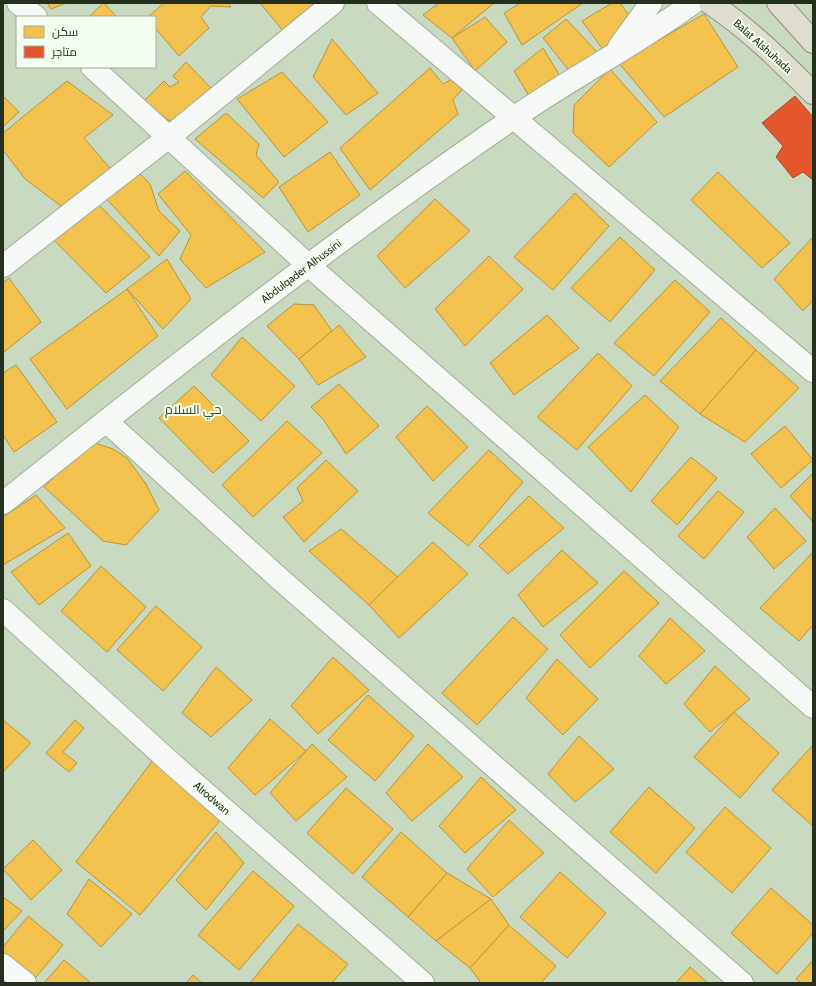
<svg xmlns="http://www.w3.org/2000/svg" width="816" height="986" viewBox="0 0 816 986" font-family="Cabin,Cairo,sans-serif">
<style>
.homes{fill:#f2c14e;stroke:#b4963f}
.shops{fill:#e4572e;stroke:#aa4b29}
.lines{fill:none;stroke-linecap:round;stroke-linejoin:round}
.minor-casing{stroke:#a0ac98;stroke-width:24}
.primary-casing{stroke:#919175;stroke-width:24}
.minor{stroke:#f7f9f6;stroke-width:22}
.primary{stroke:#deddcf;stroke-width:22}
.labels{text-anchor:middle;stroke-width:4;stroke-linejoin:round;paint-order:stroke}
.street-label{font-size:11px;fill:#24301d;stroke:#f5fff0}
.quarter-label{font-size:13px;fill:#334d23;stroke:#f5fff0}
</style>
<rect width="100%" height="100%" fill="#cadac0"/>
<g class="homes">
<path d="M47,3h19l-15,6z"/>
<path d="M104,3l13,14h-28l14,-14z"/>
<path d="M164,3h64l3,4 -20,-1 -10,11 8,11 -30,28 -24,-28v-11h-7z"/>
<path d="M260,3h54l-30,29z"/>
<path d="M439,3h55l-42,35 -29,-23z"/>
<path d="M520,3h63l-61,42 -18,-32z"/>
<path d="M612,3h8l12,16 -28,32 -22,-30z"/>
<path d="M704,14l34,53 -74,50 -45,-54z"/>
<path d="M485,17l22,25 -32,29 -23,-33z"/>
<path d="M566,19l33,35 -28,19 -28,-35z"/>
<path d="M332,39l46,54 -32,22 -33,-38z"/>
<path d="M543,48l20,33 -31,20 -18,-30z"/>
<path d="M186,62l27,28 -40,33 -31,-20 22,-22 6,6 9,-5 -6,-6z"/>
<path d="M430,68l13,16 14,-8 8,10 -12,14 5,14 -88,76 -30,-42z"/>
<path d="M610,69l47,53 -48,45 -36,-34 1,-28z"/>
<path d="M282,72l46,50 -44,35 -47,-58z"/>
<path d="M67,81l46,34 -29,23 31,36 -50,35 -40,-30 -22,-29v-17z"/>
<path d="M3,96l16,16 -16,15z"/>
<path d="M226,113l33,31 -3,11 23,27 -16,16 -68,-59z"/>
<path d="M330,152l30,43 -52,37 -29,-45z"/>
<path d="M135,169l15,15 9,27 21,20 -21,25 -56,-61z"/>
<path d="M185,171l80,81 -59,36 -26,-29 11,-24 -33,-41z"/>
<path d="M718,172l72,71 -28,25 -71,-68z"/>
<path d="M575,193l34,33 -56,64 -39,-33z"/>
<path d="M435,199l35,32 -65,57 -28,-32z"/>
<path d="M97,203l53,54 -44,36 -54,-55z"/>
<path d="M620,237l35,33 -45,52 -39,-34z"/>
<path d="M813,237v63l-10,11 -29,-32z"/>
<path d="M489,256l34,33 -58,57 -30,-37z"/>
<path d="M167,259l24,40 -28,30 -36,-40z"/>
<path d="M9,278l32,44 -38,31v-70z"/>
<path d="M675,280l35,32 -56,64 -40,-33z"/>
<path d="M127,289l31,47 -91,73 -37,-50z"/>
<path d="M294,304l20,1 18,26 -33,28 -32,-33z"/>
<path d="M547,315l32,33 -65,47 -24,-32z"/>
<path d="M721,318l35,32 -56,64 -40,-33z"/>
<path d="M339,325l27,32 -48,28 -19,-26z"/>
<path d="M242,337l53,49 -34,35 -50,-46z"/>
<path d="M756,350l43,38 -54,54 -45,-28z"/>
<path d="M598,353l34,33 -55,64 -40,-33z"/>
<path d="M16,365l41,57 -43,30 -11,-17v-62z"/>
<path d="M339,384l40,42 -33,28 -23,-35 -12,-12z"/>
<path d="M194,386l55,55 -36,32 -54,-55z"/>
<path d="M645,395l34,32 -48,65 -43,-45z"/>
<path d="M427,406l41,41 -35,34 -37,-44z"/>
<path d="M287,421l35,32 -69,64 -31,-32z"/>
<path d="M785,426l28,34 -32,28 -30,-34z"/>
<path d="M95,443l18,6 14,9 19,26 13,26 -33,35 -23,-4 -59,-54 20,-20z"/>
<path d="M489,450l34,32 -55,64 -40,-33z"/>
<path d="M691,457l26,21 -40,47 -26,-24z"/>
<path d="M326,460l32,31 -54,51 -21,-25 20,-16 -6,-13z"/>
<path d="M813,473v49l-23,-26z"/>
<path d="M718,491l26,21 -40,47 -26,-23z"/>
<path d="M36,495l29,33 -62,37v-48z"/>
<path d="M529,496l35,32 -56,46 -29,-28z"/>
<path d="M775,508l31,33 -32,28 -27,-32z"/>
<path d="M341,529l57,48 -29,28 -60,-54z"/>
<path d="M68,533l23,33 -52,39 -28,-33z"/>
<path d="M433,542l35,32 -69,64 -30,-33z"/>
<path d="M562,550l36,33 -55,44 -25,-32z"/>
<path d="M813,552v73l-14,16 -39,-33z"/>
<path d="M101,566l45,41 -39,45 -46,-41z"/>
<path d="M624,571l35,32 -69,65 -30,-33z"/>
<path d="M156,606l46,41 -39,44 -46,-41z"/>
<path d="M513,617l35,32 -71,76 -35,-32z"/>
<path d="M670,618l35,33 -39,33 -27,-28z"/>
<path d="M333,657l36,33 -51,44 -27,-28z"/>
<path d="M557,659l41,40 -35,36 -37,-37z"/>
<path d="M715,666l35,33 -40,33 -26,-28z"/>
<path d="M216,667l36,33 -41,37 -29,-24z"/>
<path d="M368,695l46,41 -39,45 -47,-41z"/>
<path d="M734,712l45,41 -39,45 -46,-41z"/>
<path d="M270,719l36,32 -51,44 -27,-27z"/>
<path d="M3,720l28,23 -28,29z"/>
<path d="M75,720l9,8 -21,24 14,11 -8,9 -23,-19z"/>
<path d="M579,736l35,33 -39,33 -27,-28z"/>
<path d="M312,744l35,33 -51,44 -26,-28z"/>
<path d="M428,744l35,33 -51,44 -26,-28z"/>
<path d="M812,746h1v80l-41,-36z"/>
<path d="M156,756l67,61 -83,98 -64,-53z"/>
<path d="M481,777l35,33 -51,43 -26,-27z"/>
<path d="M649,787l46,41 -39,45 -46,-41z"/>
<path d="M346,788l47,41 -40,45 -46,-41z"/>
<path d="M725,807l46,41 -39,45 -46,-41z"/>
<path d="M509,820l35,33 -51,44 -26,-28z"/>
<path d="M216,832l28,31 -38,47 -30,-30z"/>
<path d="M401,832l46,41 -39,44 -46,-40z"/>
<path d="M33,840l29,30 -31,30 -28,-31z"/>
<path d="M253,871l41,35 -55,64 -41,-35z"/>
<path d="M560,872l46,41 -39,45 -47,-41z"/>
<path d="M447,873l44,26 -55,42 -28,-24z"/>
<path d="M89,879l43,35 -31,33 -34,-33z"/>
<path d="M771,888l42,37v8l-36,41 -46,-41z"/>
<path d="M3,897l19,14 -19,20z"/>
<path d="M491,899l18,26 -39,43 -34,-27z"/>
<path d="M28,916l35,29 -32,38 -28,-23v-13z"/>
<path d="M298,924l50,40 -16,19h-82z"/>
<path d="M509,925l47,41 -15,17h-60l-11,-15z"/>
<path d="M64,960l27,23h-47z"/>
<path d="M813,960v23h-12l-5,-4z"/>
<path d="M690,967l18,16h-32z"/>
<path d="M193,975l9,8h-16z"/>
</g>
<path class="shops" d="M795,96l18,21v63l-10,-8 -10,6 -17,-21 7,-11 -21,-23z"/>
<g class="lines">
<defs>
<g id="minor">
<path d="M18,3l18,14"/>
<path d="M378,3l435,368"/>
<path d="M619,47l32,-44"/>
<path d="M92,67l215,197 506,443"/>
<path d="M3,266l171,-133 159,-130"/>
<path d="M106,421l175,159 461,403"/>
<path d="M3,503c166,-133 334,-264 509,-384 59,-41 123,-74 181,-116"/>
<path d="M3,610l167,152 253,221"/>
<path d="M3,965l22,18"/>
</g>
<g id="primary">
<path d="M710,3c39,26 70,57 103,90"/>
<path d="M778,3l35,39"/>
</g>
</defs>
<use href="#minor" class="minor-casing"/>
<use href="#primary" class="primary-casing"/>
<use href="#minor" class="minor"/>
<use href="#primary" class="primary"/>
</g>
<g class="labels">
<g class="street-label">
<text transform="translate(763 46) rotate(42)" y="4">Balat Alshuhada</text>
<text transform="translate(301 271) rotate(-37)" y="4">Abdulqader Alhussini</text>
<text transform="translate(212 798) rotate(41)" y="4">Alrodwan</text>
</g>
<g class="quarter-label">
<text x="193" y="414">حي السلام</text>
</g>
</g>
<rect width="816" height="986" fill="none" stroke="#24301d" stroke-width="8"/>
<rect x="16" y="16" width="140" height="52" fill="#f5fff0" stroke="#a1ac9c"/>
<rect x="24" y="26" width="20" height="12" fill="#f2c14e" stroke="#a1ac9c"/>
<text x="52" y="36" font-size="12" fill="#24301d">سكن</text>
<rect x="24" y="46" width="20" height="12" fill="#e4572e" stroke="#a1ac9c"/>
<text x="52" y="56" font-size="12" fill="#24301d">متاجر</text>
</svg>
